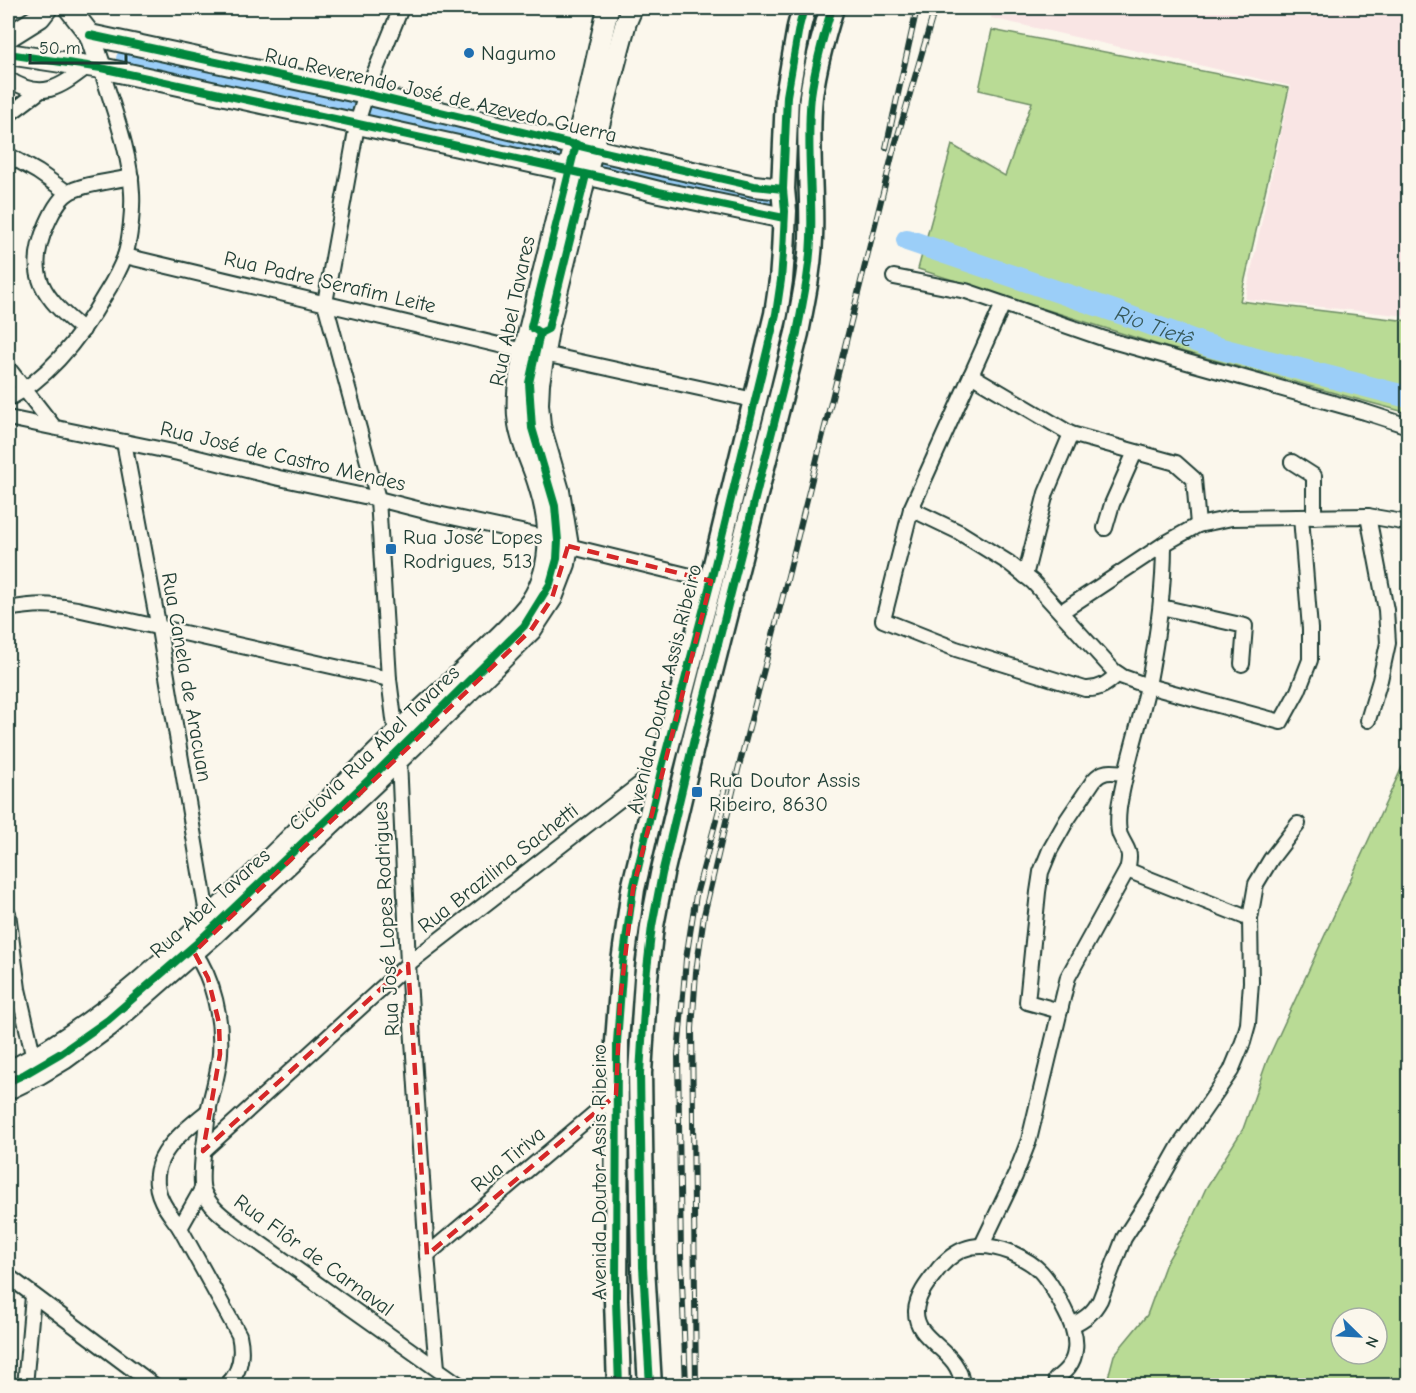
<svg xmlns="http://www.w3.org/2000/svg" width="1416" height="1393" viewBox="0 0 1416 1393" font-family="'Comic Neue',sans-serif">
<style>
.built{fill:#f9e5e4}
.green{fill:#b9db95;stroke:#6c8c64;stroke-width:1.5;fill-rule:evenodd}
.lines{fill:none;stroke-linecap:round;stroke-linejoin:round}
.river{stroke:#9bcef8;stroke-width:22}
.street-casing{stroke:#1f3d34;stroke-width:18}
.secondary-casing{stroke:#1f3d34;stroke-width:24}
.primary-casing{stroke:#1f3d34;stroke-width:27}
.street{stroke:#fbf7ec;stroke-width:14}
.secondary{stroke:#fbf7ec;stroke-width:20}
.primary{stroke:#fbf7ec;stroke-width:22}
.rail-casing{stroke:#1f3d34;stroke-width:6}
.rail{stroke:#fbf7ec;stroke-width:4;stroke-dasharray:11;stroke-linecap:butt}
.cycleway-casing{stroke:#fbf7ec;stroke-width:11}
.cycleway{stroke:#00873e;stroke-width:8}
.marked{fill:none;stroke:#d62828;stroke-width:4.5;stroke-dasharray:12 8;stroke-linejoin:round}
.poi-dot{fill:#1f6fb2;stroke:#fbf7ec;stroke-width:2}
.labels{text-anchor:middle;stroke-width:4.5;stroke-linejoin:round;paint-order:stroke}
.poi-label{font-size:21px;fill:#1f3d34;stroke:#fbf7ec;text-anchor:start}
.street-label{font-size:21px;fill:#1f3d34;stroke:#fbf7ec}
.water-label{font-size:22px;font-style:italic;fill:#385a5b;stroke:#fbf7ec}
</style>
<rect width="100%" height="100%" fill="#fbf7ec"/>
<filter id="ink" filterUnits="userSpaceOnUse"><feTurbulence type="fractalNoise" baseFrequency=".0167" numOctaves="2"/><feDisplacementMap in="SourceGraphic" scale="12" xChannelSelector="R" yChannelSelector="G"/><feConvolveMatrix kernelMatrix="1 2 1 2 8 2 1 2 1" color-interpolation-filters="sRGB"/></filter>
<g filter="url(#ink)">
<path class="built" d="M993,8h415v308l-163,-17 46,-213 -300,-68z"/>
<g class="green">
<path d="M992,30l297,58 -49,213 168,20v92l-246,-67 -244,-77 34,-124 53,31 27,-74 -53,-12z"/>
<path d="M1408,754v631h-302l8,-30 33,-40 19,-52 24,-40 16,-35 37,-59 24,-68zM1341,1318h36v36h-36z"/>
</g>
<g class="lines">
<g class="river">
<path d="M127,59l635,144"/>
<path id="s1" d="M907,240l216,74 83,31 202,52"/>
</g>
<defs>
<g id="street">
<path d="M401,8l-35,86 -8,26 -33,183 53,196 11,180 10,80 9,205 19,291 10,113"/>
<path d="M8,79c34,22 51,9 80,-13"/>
<path d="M8,115l32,-24"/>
<path d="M8,155l30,17 30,21"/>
<path d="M125,256l399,95"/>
<path d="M894,277l72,14 139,48 260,73 43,14"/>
<path d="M1003,304l-92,205 -28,111 73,29 129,40c15,1 23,-6 33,-15"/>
<path d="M83,330c-39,-32 -59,-55 -36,-106 5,-11 11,-24 21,-31 13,-9 46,-12 63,-16"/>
<path d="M544,354l210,46"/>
<path d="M8,368l46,59"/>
<path d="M971,375l100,59 105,29 18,16 4,46"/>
<path d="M8,399c43,-22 74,-64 98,-106 7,-11 14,-24 19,-37 5,-16 8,-46 7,-63 -2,-43 -19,-84 -31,-125"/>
<path d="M8,418l170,35 101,25 99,21 55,14 116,25"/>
<path d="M124,442l35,187 49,291"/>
<path d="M1292,462l22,14v41"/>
<path d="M911,509l48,23 50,31 24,19 81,89 9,6 25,9 133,36 17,-31 12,-31v-31l-9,-112"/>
<path d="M1368,516l18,94 2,33 -8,37 -12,40"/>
<path d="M1105,528l7,-24 23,-52"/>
<path d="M568,546l143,35"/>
<path d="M1025,576l21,-83 25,-59"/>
<path d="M1161,607l84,19 -3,38"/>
<path d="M8,609c27,-5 42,-5 69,0l312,70"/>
<path d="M1061,612l103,-68 34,-19 34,-7 136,-2 40,7"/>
<path d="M1127,870l123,49"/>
<path d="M8,913l10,76 16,70"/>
<path d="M194,952c20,28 28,67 26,101 -1,18 -7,37 -11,54 -2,11 -3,22 -4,33 -2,11 -5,40 -2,50 6,17 21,27 34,37l224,159"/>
<path d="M1060,1011l-33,-9 11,-110 3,-20 9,-22 17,-30 27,-40c9,-11 19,-8 32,-7"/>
<path d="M203,1151l205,-187 254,-197"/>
<path d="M202,1189l-22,39 59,107c4,18 2,37 -13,51"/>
<path d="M180,1228c-6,-9 -14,-18 -18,-27 -20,-41 20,-68 47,-91"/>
<path d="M982,1245l33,-69 14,-36 39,-163 59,-107c5,-20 0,-19 -7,-35 -3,-8 -2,-18 -1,-27 6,-41 20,-81 29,-122 9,-46 16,-94 16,-142"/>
<path d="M427,1255l189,-160"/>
<path d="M8,1276l147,110"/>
<path d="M1072,1325c13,-6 21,-12 28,-25l24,-62 29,-45 27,-48 51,-74 12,-29 5,-18 3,-42 -1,-63 6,-35 15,-25 27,-35"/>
<path d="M25,1386l8,-90"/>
<path d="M962,1386c-1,-37 -47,-43 -46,-75 1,-17 14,-31 24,-44 21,-23 41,-26 70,-15 11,5 23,11 31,20 10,11 17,25 24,39 6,11 12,26 10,39 -1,13 -9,21 -19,29"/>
</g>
<g id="secondary">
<path d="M69,8l21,27 11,33"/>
<path d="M90,35l276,59 243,59 145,33 29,3"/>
<path d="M8,37l32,-20 7,-9"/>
<path d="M8,54l93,14 257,56 245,54 56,14 125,26"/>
<path d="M8,1072c105,-52 195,-148 279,-230 43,-43 86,-86 130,-128 30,-28 60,-55 89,-84 9,-9 18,-18 25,-28 24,-37 20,-81 7,-120 -6,-19 -16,-38 -19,-58 -4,-24 1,-49 5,-73l44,-180 20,-73 20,-90"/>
<path d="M8,1089l31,-15 25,-15 45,-33 105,-92 160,-151 124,-120 33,-33 21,-32 13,-34 3,-18 -9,-55 -19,-65 -2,-22 1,-21 9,-54 38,-154 33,-127 7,-26 6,-14"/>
</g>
<g id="primary">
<path d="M619,1386l-3,-86 1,-258 6,-80 10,-73 29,-122 49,-186 65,-267 5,-34 2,-27 2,-42 -2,-22 4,-93 12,-69 5,-19"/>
<path d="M650,1386l-7,-119 -3,-194 6,-95 6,-52 10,-52 32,-135 103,-406c6,-32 13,-63 14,-95 2,-47 -5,-94 0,-142 4,-30 12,-59 21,-88"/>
</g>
</defs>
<use href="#street" class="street-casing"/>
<use href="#secondary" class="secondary-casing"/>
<use href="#primary" class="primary-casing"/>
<use href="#street" class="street"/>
<use href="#secondary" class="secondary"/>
<use href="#primary" class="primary"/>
<defs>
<g id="rail">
<path d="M886,148l31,-140"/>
<path d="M686,1386l-5,-132 -3,-199 8,-96 10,-64 29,-108"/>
<path d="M696,1386l-4,-357 4,-57 8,-57 34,-145 47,-182 108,-436 42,-144"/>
</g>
</defs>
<use href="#rail" class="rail-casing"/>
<use href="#rail" class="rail"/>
<defs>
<g id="cycleway">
<path d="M90,35l276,59 243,59 145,33 29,3"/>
<path d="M8,54l93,14 257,56 245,54 56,14 125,26"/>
<path d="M540,333l-9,-6 45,-183"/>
<path d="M8,1082l17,-8 36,-21 47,-33 89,-77 178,-169 149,-148 26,-42 7,-25 1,-18 -3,-35 -23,-78 -3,-45 11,-50 8,-4 38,-154"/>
<path d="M619,1386l-3,-86 1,-258 6,-80 10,-73 29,-122 49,-186 65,-267 5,-34 2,-27 2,-42 -2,-22 4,-93 12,-69 5,-19"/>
<path d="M650,1386l-7,-119 -3,-194 6,-95 6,-52 10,-52 32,-135 103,-406c6,-32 13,-63 14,-95 2,-47 -5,-94 0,-142 4,-30 12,-59 21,-88"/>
</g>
</defs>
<use href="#cycleway" class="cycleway-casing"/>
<use href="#cycleway" class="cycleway"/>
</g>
</g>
<path class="marked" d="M568,546l143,35 -78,308 -13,112 -4,94 -189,160 -19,-291 -205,187 17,-97 -1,-31 -11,-45 -14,-26 337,-322 21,-32z"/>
<g class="poi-dot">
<circle cx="469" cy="53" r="6"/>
<rect x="385" y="543" width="12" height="12" rx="3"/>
<rect x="691" y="786" width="12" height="12" rx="3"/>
</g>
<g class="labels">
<g class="poi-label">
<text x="481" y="60">Nagumo</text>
<text x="403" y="544">Rua José Lopes<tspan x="403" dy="24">Rodrigues, 513</tspan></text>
<text x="709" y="787">Rua Doutor Assis<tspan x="709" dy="24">Ribeiro, 8630</tspan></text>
</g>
<g class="street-label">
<text transform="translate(441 95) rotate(13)" y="7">Rua Reverendo José de Azevedo Guerra</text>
<text transform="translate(330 282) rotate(13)" y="7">Rua Padre Serafim Leite</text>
<text transform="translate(512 311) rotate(-78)" y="7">Rua Abel Tavares</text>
<text transform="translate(283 456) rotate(13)" y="7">Rua José de Castro Mendes</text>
<text transform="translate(187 677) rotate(80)" y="7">Rua Canela de Aracuan</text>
<text transform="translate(664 689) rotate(-76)" y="7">Avenida Doutor Assis Ribeiro</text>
<text transform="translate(374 748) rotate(-44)" y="7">Ciclovia Rua Abel Tavares</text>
<text transform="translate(498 868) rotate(-38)" y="7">Rua Brazilina Sachetti</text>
<text transform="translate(210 903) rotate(-42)" y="7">Rua Abel Tavares</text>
<text transform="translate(386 919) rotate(-93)" y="7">Rua José Lopes Rodrigues</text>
<text transform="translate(508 1159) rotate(-40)" y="7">Rua Tiriva</text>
<text transform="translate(599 1172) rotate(-90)" y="7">Avenida Doutor Assis Ribeiro</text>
<text transform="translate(314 1255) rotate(36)" y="7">Rua Flôr de Carnaval</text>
</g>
<g class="water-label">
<text dy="8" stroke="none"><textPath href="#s1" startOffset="262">Rio Tietê</textPath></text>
</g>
</g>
<rect width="1416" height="1393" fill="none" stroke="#fbf7ec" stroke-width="30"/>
<rect x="15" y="15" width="1386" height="1363" fill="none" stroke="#1f3d34" stroke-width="2" filter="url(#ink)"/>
<g transform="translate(1359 1336) rotate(114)"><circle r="28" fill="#fbf7ec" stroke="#a3ada2" stroke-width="1.5"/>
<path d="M0-4.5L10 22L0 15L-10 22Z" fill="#1f6fb2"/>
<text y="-9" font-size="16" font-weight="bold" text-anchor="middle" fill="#1f3d34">N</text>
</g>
<path d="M30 54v9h96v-9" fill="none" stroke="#1f3d34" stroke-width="3"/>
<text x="39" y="54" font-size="18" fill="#1f3d34" stroke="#fbf7ec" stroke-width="4.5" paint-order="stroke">50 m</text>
</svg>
